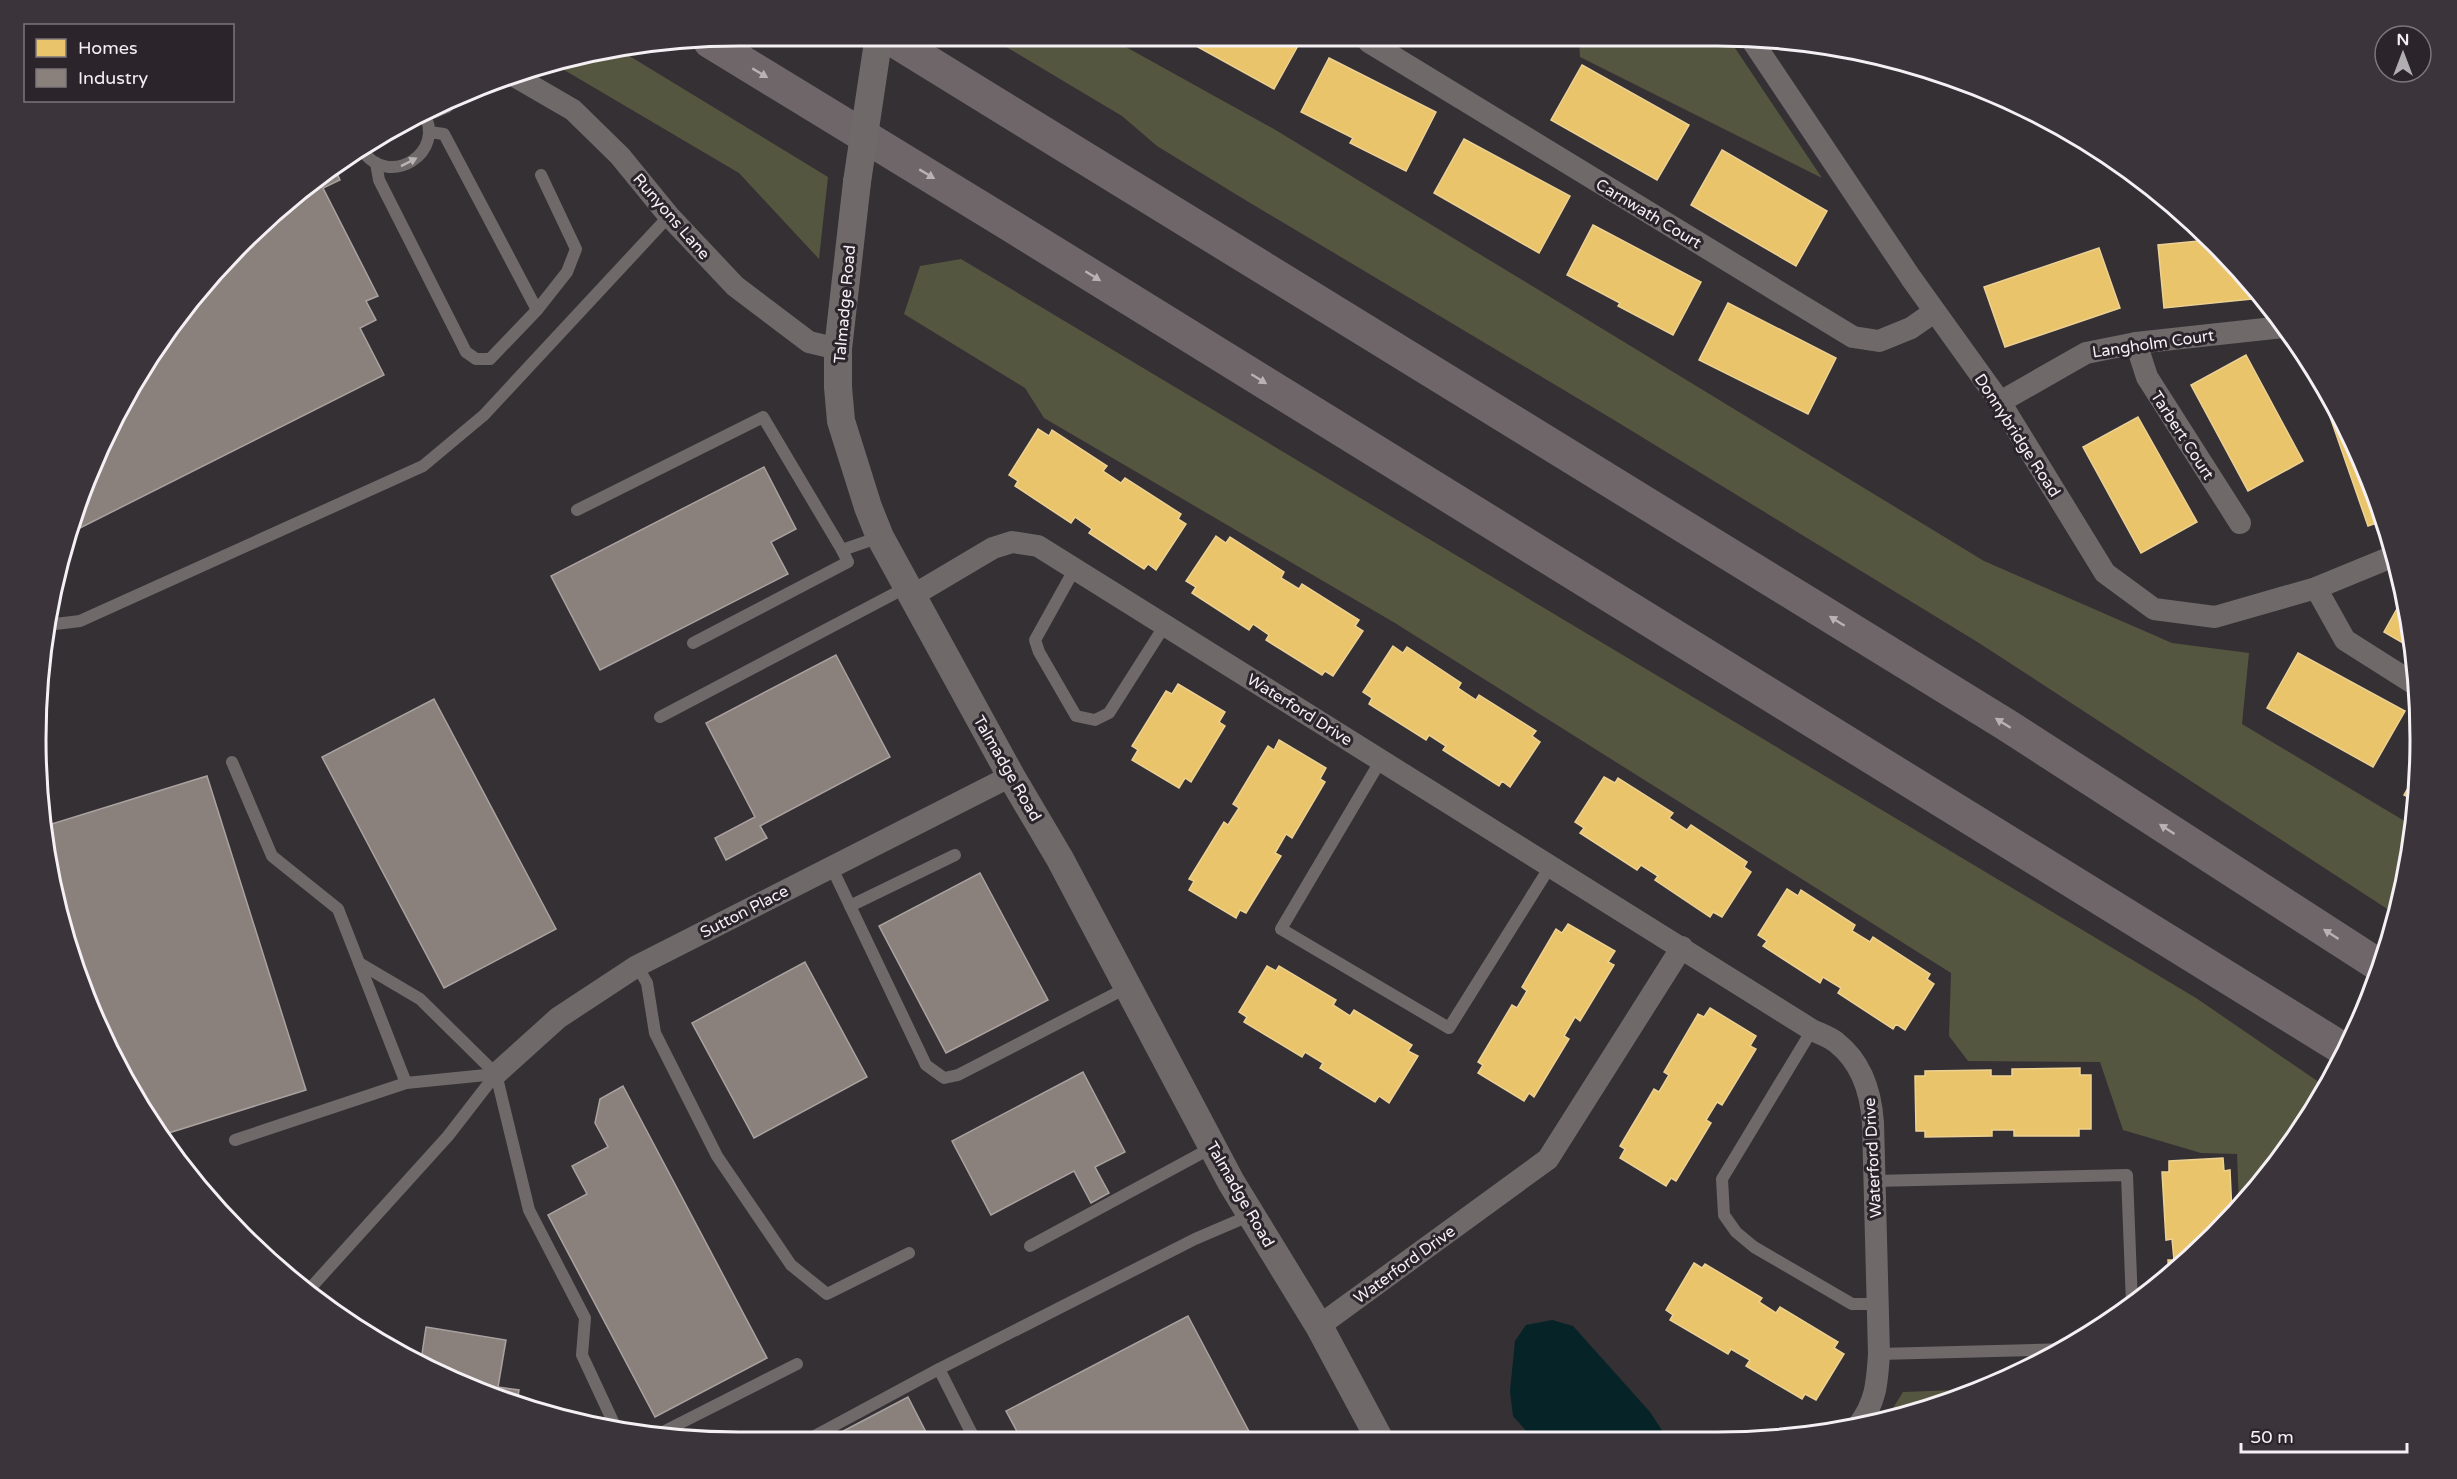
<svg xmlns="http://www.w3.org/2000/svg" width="2457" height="1479" viewBox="0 0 2457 1479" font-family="'Varela Round',sans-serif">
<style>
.green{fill:#545640}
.water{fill:#062327}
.homes{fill:#e9c46a;stroke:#edd193;stroke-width:1.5}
.industry{fill:#8a817c;stroke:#aaa2a0;stroke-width:1.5}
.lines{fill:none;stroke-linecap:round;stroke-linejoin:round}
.service{stroke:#70696a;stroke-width:12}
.minor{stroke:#70696a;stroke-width:22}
.tertiary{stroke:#70696a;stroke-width:28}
.motorway{stroke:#6f6669;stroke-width:33}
.tertiary-bridge{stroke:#70696a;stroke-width:28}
.oneway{fill:#b9b2b5}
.oneway2{fill:#b9b3b6}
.labels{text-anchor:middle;stroke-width:6;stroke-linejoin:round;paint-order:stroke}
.street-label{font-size:16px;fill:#f5f0f4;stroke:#2b242b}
.rim{fill:none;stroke:#f5f0f4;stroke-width:3}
</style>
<rect width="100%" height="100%" fill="#343034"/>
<g class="green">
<path d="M998,42h119l157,87 710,432 188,82 77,10 -7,71 171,102 -15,90 -419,-273 -365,-223 -377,-225 -80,-49 -35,-30z"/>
<path d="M1579,42h152l91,136 -242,-121z"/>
<path d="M618,49l210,128 -9,82 -80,-86 -185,-109z"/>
<path d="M961,259l1235,739 130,89 -50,80 -37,40 -2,-53 -36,-1 -78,-23 -23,-68 -132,-1 -19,-25 2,-63 -556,-350 -351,-205 -19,-30 -121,-74 16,-48z"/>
<path d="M1957,1390v5l-57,24 -15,2 18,-29z"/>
</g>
<path class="water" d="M1552,1320l21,6 77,86 19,29h-134l-22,-25 -3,-25 5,-50 11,-16z"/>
<g class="homes">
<path d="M1189,42h111l-26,47z"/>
<path d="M1329,58l107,54 -30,59 -56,-28 3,-5 -52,-26z"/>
<path d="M1582,65l107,60 -32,55 -106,-60z"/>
<path d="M1464,139l106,57 -31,57 -105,-60z"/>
<path d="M1722,150l105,61 -31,55 -105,-61z"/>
<path d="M1593,225l108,57 -28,53 -55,-29 2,-3 -53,-28z"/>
<path d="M2209,240l37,35 17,23 -99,10 -6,-63z"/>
<path d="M2099,248l21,60 -115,39 -21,-60z"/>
<path d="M1728,303l108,55 -28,56 -109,-54z"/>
<path d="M2246,355l57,106 -55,30 -57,-106z"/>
<path d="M2336,408l48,105 1,7 -17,6 -40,-115z"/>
<path d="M2138,417l59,105 -56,31 -58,-106z"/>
<path d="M1038,429l11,7 3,-6 55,36 -4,5 18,12 4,-5 56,36 -3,5 8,5 -30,46 -8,-6 -4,5 -55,-36 3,-4 -17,-12 -4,6 -56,-37 3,-5 -9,-6z"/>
<path d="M1216,536l10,7 4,-6 54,35 -3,6 18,11 3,-5 57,36 -4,6 8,5 -30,45 -8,-5 -3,4 -56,-35 3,-5 -16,-11 -4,6 -57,-37 4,-6 -10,-6z"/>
<path d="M2403,598l12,49v3l-31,-18z"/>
<path d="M1393,646l10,7 4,-6 54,36 -3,5 18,12 3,-5 57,36 -4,5 8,6 -30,45 -8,-6 -3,5 -56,-36 3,-4 -17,-11 -3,5 -57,-36 3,-6 -9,-6z"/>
<path d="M2298,653l107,58 -32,56 -106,-59z"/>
<path d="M1178,684l47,28 -6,10 6,4 -34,56 -6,-4 -6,10 -47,-28 6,-10 -6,-4 34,-55 6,3z"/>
<path d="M1279,740l47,28 -6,11 5,3 -33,56 -6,-4 -11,19 6,3 -35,57 -6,-3 -4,8 -47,-28 5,-9 -5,-2 35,-57 4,3 11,-17 -6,-4 35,-58 6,4z"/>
<path d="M2419,769l1,16 -3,17 -13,-7z"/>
<path d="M1604,777l11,6 3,-5 55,35 -4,5 18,12 4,-5 56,37 -3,5 7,5 -29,45 -9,-5 -3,5 -55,-37 3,-4 -17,-11 -4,5 -57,-37 4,-5 -9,-6z"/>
<path d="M1787,889l11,7 3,-6 54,35 -3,6 18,11 3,-5 57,37 -3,5 7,5 -29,46 -9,-6 -3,5 -55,-36 3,-5 -18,-11 -3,6 -57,-37 4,-5 -9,-6z"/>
<path d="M1568,924l47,27 -7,11 6,3 -34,56 -5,-4 -11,19 5,3 -35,58 -5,-4 -5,8 -46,-28 5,-8 -5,-3 34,-57 5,3 10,-17 -5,-4 34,-58 6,4z"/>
<path d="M1267,966l9,5 3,-5 57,34 -3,5 17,11 4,-6 58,35 -4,6 10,5 -29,47 -10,-7 -4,6 -55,-34 3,-5 -18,-11 -3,5 -58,-35 3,-5 -8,-5z"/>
<path d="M1710,1008l46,28 -6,10 6,3 -34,56 -5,-3 -11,18 5,3 -35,58 -5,-3 -5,8 -46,-28 5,-9 -5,-3 34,-57 5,3 10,-17 -5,-3 34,-58 6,3z"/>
<path d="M2080,1068v7h11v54h-12v7h-65v-6h-22v6l-67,1v-6h-9l-1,-55h10v-5l66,-1v6h21v-7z"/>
<path d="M2223,1158l1,13 6,-1 2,44 -50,54 -13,9 -1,-17h6l-2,-21 -6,1 -4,-68h7v-11z"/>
<path d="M1694,1263l8,5 3,-4 57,34 -3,4 17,11 4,-6 58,35 -4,6 10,6 -28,46 -11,-6 -3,5 -56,-33 4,-6 -19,-11 -3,5 -58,-34 3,-5 -7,-5z"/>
</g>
<g class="industry">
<path d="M334,167l6,13 -17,8 55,108 -12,5 10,19 -16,8 24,47 -316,159 5,-20 36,-86 72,-116 131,-131z"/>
<path d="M764,467l32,62 -25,13 17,32 -188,96 -49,-94z"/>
<path d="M836,655l54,102 -130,69 7,12 -41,22 -11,-22 40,-21 -49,-94z"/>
<path d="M434,699l122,230 -112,59 -122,-231z"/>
<path d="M207,776l99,314 -147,46 -86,-171 -31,-138z"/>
<path d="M980,873l68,127 -102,53 -67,-127z"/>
<path d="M805,962l62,115 -113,61 -62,-115z"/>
<path d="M1083,1072l42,80 -30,15 14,26 -18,10 -17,-32 -83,44 -39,-74z"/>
<path d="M623,1086l144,272 -112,59 -107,-202 39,-21 -15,-28 36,-19 -13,-24 5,-24z"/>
<path d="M1188,1316l65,123h-232l-15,-28z"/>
<path d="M426,1327l80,13 -8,47 21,3 -2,12 7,2 -53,-14 -50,-29z"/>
<path d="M908,1397l21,41h-99z"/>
</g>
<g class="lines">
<g class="service">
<path d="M425,116l22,-9 11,-11"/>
<path d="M362,150c27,40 86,2 61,-38"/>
<path d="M376,163l3,17 87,172 10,7h14l47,-49 -93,-176 -15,-2"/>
<path d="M537,310l30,-38 9,-23 -35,-74"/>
<path d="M577,510l186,-93 79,133 38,-13"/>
<path d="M1074,570l-39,70 4,12 37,64 19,4 14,-7 56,-88"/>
<path d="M47,625l33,-4 343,-155 61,-51 185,-199"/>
<path d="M693,643l155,-81 -6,-12"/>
<path d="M660,717l247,-130"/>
<path d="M1381,760l-100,169 168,99 102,-163"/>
<path d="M232,762l40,94 66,53 68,174"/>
<path d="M831,866l95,199 18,13 14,-3 170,-88"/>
<path d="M850,906l105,-51"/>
<path d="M359,963l61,36 76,75 33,136 56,108 -3,37 34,73"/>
<path d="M637,966l10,17 8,50 62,123 74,109 36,29 82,-41"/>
<path d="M1812,1030l-90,149 2,36 12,17 18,15 98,57h26"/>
<path d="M235,1140l171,-57 90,-9"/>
<path d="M1874,1181l253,-6 5,129"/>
<path d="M1030,1246l183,-99"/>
<path d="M306,1293l142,-157 48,-62"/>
<path d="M1879,1354l190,-5"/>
<path d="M939,1369l35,69"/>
<path d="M653,1437l144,-73"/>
<path d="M811,1438l128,-69 256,-130 56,-24"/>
</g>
<g class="minor">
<path d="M1369,42l484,295 26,4 32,-13 23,-16"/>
<path d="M1753,42l158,236 89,124 105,171 49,36 61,8 101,-29 78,-32"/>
<path d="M511,74l62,36 47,46 49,60 66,70 74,56 29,7"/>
<path d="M2136,343l11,34 93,146"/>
<path d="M2000,402l86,-49 50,-10 147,-16"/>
<path d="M2316,588l29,52 71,45"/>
<path d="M912,596l81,-48 19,-6 26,4 774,484c8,4 18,7 25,13 25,20 34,49 36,80l6,231c-2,30 -3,48 -21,72"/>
<path d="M496,1074l62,-56 79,-52 374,-190"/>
<path d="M1319,1326l229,-167 134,-212"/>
</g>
<path class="tertiary" d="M857,182l-19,167v38l3,34 27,86 12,30 131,239 49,83 171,323 88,144 61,114"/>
<g class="motorway">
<path d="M710,42l303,185 1335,825"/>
<path d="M896,42l1109,682 375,242"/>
</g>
<path class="tertiary-bridge" d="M857,182l21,-140"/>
</g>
<defs><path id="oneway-solid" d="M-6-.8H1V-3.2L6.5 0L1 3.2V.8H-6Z" transform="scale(1.5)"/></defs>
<g class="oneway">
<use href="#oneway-solid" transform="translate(760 73) rotate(31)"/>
<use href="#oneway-solid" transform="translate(927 174) rotate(31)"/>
<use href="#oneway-solid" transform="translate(1093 276) rotate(32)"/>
<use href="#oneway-solid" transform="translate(1259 379) rotate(32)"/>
<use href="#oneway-solid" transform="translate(1837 621) rotate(-148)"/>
<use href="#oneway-solid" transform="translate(2003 723) rotate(-148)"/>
<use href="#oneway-solid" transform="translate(2167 829) rotate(-147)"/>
<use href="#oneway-solid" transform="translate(2331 934) rotate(-147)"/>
</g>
<use class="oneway2" href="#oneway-solid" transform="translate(409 162) rotate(-27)"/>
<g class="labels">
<g class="street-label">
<text transform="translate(1649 213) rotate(31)" y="6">Carnwath Court</text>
<text transform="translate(672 216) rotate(49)" y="6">Runyons Lane</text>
<text transform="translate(844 304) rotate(-85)" y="6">Talmadge Road</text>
<text transform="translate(2153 343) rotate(-8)" y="6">Langholm Court</text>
<text transform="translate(2018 435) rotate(57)" y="6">Donnybridge Road</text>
<text transform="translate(2183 435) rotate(57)" y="6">Tarbert Court</text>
<text transform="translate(1300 709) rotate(32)" y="6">Waterford Drive</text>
<text transform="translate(1008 768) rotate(60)" y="6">Talmadge Road</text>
<text transform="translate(744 911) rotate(-27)" y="6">Sutton Place</text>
<text transform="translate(1872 1158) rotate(-93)" y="6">Waterford Drive</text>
<text transform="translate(1241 1194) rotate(60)" y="6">Talmadge Road</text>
<text transform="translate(1404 1264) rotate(-36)" y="6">Waterford Drive</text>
</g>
</g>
<path d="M0 0H2457V1479H0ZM739 46H1717A693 693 0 0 1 2410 739V739A693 693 0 0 1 1717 1432H739A693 693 0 0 1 46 739V739A693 693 0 0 1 739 46Z" fill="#3b343b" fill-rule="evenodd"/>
<path class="rim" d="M739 46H1717A693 693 0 0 1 2410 739V739A693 693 0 0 1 1717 1432H739A693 693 0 0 1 46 739V739A693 693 0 0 1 739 46Z"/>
<rect x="24" y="24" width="210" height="78" fill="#2b242b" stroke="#7c767b" stroke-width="1.5"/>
<rect x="36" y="39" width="30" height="18" fill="#e9c46a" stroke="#7c767b" stroke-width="1.5"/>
<text x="78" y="54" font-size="18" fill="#f5f0f4">Homes</text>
<rect x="36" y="69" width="30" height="18" fill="#8a817c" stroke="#7c767b" stroke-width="1.5"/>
<text x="78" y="84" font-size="18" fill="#f5f0f4">Industry</text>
<g transform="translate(2403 54)"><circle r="28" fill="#2b242b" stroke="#7c767b" stroke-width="1.5"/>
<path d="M0-4.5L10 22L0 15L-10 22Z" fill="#b1adb1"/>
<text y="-9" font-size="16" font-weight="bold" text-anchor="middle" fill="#f5f0f4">N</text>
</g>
<path d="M2241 1443v9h166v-9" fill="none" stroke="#f5f0f4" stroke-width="3"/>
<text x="2250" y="1443" font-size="18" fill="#f5f0f4" stroke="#2b242b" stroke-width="4.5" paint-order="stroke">50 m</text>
</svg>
